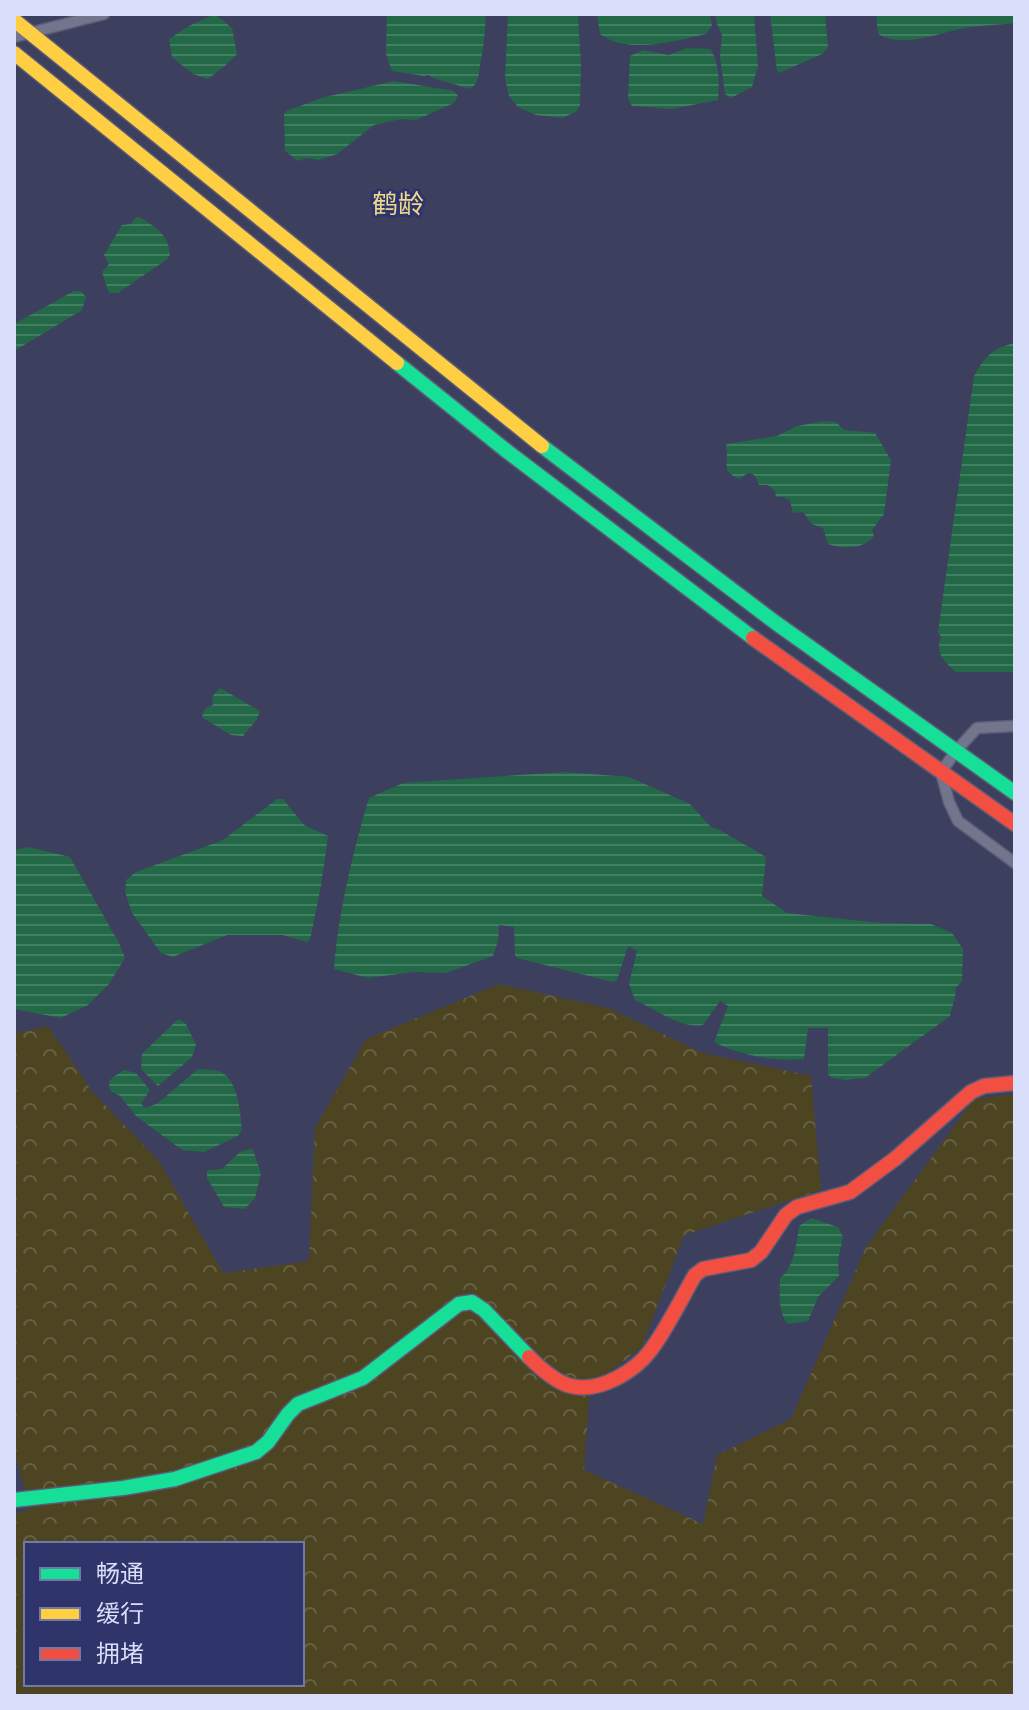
<svg xmlns="http://www.w3.org/2000/svg" width="1029" height="1710" viewBox="0 0 1029 1710" font-family="'Nunito Sans','Noto Sans SC',sans-serif">
<style>
.forest{fill:url(#forest-crowns);fill-rule:evenodd}
.water{fill:url(#water-rules)}
.lines{fill:none;stroke-linecap:round;stroke-linejoin:round}
.street-casing{stroke:#5b5c76;stroke-width:13}
.fast-casing{stroke:#5b5c76;stroke-width:17}
.slow-casing{stroke:#5b5c76;stroke-width:17}
.jam-casing{stroke:#5b5c76;stroke-width:17}
.street{stroke:#72758c;stroke-width:10}
.fast{stroke:#16e098;stroke-width:14}
.slow{stroke:#ffcf43;stroke-width:14}
.jam{stroke:#f24e42;stroke-width:14}
.labels{text-anchor:middle;stroke-width:6;stroke-linejoin:round;paint-order:stroke}
.quarter-label{font-size:26px;fill:#ecda8c;stroke:#2f346b}
</style>
<defs>
<pattern id="forest-crowns" width="20" height="18" patternUnits="userSpaceOnUse" patternTransform="scale(2)"><rect width="20" height="18" fill="#4d4522"/><path d="M2 6a3 3 0 1 1 6 0M12 15a3 3 0 1 1 6 0" fill="none" stroke="#665f43"/></pattern>
<pattern id="water-rules" width="6" height="5" patternUnits="userSpaceOnUse" patternTransform="scale(2)"><rect width="6" height="5" fill="#236948"/><path d="M0 2.5h6" fill="none" stroke="#427e63"/></pattern>
</defs>
<rect width="100%" height="100%" fill="#3d3f5e"/>
<path class="forest" d="M499,984l109,24 95,45 108,23 10,114 -137,45 -42,112 -52,40 -6,83 119,54 14,-69 74,-36 75,-172 108,-148 41,-5v602h-1001v-182l16,-5 -14,-51h-2v-425l34,-7 44,65 67,70 64,112 86,-12 6,-133 51,-89zM26,1544h276v140h-276z"/>
<g class="water">
<path d="M215,14l17,14 5,26 -11,11 -18,14 -15,-5 -21,-17 -3,-18 20,-13z"/>
<path d="M387,14h99c-1,16 -2,31 -5,46 -3,12 0,21 -11,29l-37,-11 -4,-3 -5,1 -32,-5 -6,-17z"/>
<path d="M508,14h70l3,52 -1,39 -4,7 -14,6 -26,-3 -18,-8 -9,-11 -4,-18z"/>
<path d="M597,14h113l2,12 -6,8c-31,7 -78,21 -106,0z"/>
<path d="M715,14h39l4,52 -6,21 -21,11 -6,-4 -5,-37 2,-22 -5,-11z"/>
<path d="M770,14h55l3,34 -6,6 -43,19 -2,-2z"/>
<path d="M876,14h139v9c-17,2 -34,2 -51,5 -26,5 -61,21 -86,6z"/>
<path d="M687,48l23,1c9,11 10,36 8,51l-46,9 -40,-3 -4,-7 2,-43 13,-6 26,5z"/>
<path d="M394,81l60,10 4,5 -4,7 -38,17 -15,-1 -27,6 -37,29 -18,6 -13,-2 -8,3 -13,-10 -1,-37 2,-3 39,-14z"/>
<path d="M136,217h3c16,9 30,18 31,38l-4,5 -48,33h-9l-7,-21 7,-8 -5,-9 18,-30 9,-1z"/>
<path d="M74,291h7l5,6 -4,13 -68,41v-27z"/>
<path d="M1015,343v329h-59c-12,-11 -21,-18 -15,-35l-3,-5 36,-256c11,-20 19,-28 41,-33z"/>
<path d="M825,421l11,1 8,8 31,3 16,27 -7,54 -12,16 2,6c-12,14 -30,13 -46,8l-5,-16 -11,-4 -9,-12 -10,1 -3,-13 -7,-3h-7l-1,-6 -7,-6h-9c-3,-6 -2,-11 -11,-12l-9,6c-20,-9 -9,-16 -13,-32l1,-3 50,-8 20,-10z"/>
<path d="M220,688l40,23 -3,8 -14,17 -12,-1 -28,-17 -1,-2 4,-8 7,-3 -1,-8z"/>
<path d="M565,772l64,5 61,27 21,23 7,2 48,28 -4,39 25,17 95,10 49,1 21,9 11,16 -1,32 -7,8 1,3 -6,24 -85,62 -19,2 -14,-2 -4,-4v-46h-20l-4,31c-28,3 -65,-4 -90,-17l14,-36 -8,-5 -17,24c-22,4 -48,-16 -68,-25l-6,-16 8,-33 -9,-5 -11,34 -4,2 -96,-24 -2,-3 -1,-28 -15,-2 -1,16 -5,15 -47,17 -32,-1 -46,6 -34,-9c4,-55 19,-118 35,-171l34,-15z"/>
<path d="M277,799h6l21,26 24,11 -7,50 -11,54 -4,2 -23,-7h-56l-54,22 -12,-4 -29,-40 -7,-21 1,-12 10,-8 87,-32z"/>
<path d="M29,847l41,10 49,86 6,15 -16,26 -21,21 -27,13 -47,-9v-159z"/>
<path d="M177,1020h4l5,4 10,21 -4,12 -34,29 -17,-17 1,-15z"/>
<path d="M198,1069c6,1 14,0 20,2 20,6 22,40 24,58l-4,7 -34,16 -22,-2 -46,-34 -16,-20 -9,-5c-5,-13 2,-13 13,-21l12,3 14,17 -9,14 5,4 12,-5z"/>
<path d="M250,1149l3,1 8,23 -6,25 -10,11 -21,-2 -17,-29v-7l2,-1 13,-1 18,-17z"/>
<path d="M811,1218l27,9 5,10 -5,23 1,16 -21,21 -10,24 -20,3c-11,-13 -8,-30 -8,-46 15,-12 16,-33 19,-52z"/>
</g>
<g class="lines">
<defs>
<g id="street">
<path d="M14,37l90,-23"/>
<path d="M1015,726l-38,2 -21,23 -15,21 8,30 9,19 57,42"/>
</g>
<g id="fast">
<path d="M397,363l111,89 245,186"/>
<path d="M542,446l234,177 239,170"/>
<path d="M14,1500l109,-12 52,-9 81,-27 12,-10 20,-28 10,-10 65,-26 96,-74 13,-2 12,8 45,47"/>
</g>
<g id="slow">
<path d="M14,20l528,426"/>
<path d="M14,53l383,310"/>
</g>
<g id="jam">
<path d="M753,638l262,186"/>
<path d="M529,1357c28,28 49,41 88,21 13,-7 25,-16 33,-27 17,-22 31,-52 45,-76l8,-6 48,-9 10,-8 25,-37 11,-8 53,-15 46,-34 75,-66 13,-6 31,-3"/>
</g>
</defs>
<use href="#street" class="street-casing"/>
<use href="#fast" class="fast-casing"/>
<use href="#slow" class="slow-casing"/>
<use href="#jam" class="jam-casing"/>
<use href="#street" class="street"/>
<use href="#fast" class="fast"/>
<use href="#slow" class="slow"/>
<use href="#jam" class="jam"/>
</g>
<g class="labels">
<g class="quarter-label">
<text x="398" y="213">鹤龄</text>
</g>
</g>
<rect width="1029" height="1710" fill="none" stroke="#d9defa" stroke-width="32"/>
<rect x="24" y="1542" width="280" height="144" fill="#2f346b" stroke="#7378a4" stroke-width="2"/>
<rect x="40" y="1568" width="40" height="12" fill="#16e098" stroke="#7378a4" stroke-width="2"/>
<text x="96" y="1582" font-size="24" fill="#d9defa">畅通</text>
<rect x="40" y="1608" width="40" height="12" fill="#ffcf43" stroke="#7378a4" stroke-width="2"/>
<text x="96" y="1622" font-size="24" fill="#d9defa">缓行</text>
<rect x="40" y="1648" width="40" height="12" fill="#f24e42" stroke="#7378a4" stroke-width="2"/>
<text x="96" y="1662" font-size="24" fill="#d9defa">拥堵</text>
</svg>
